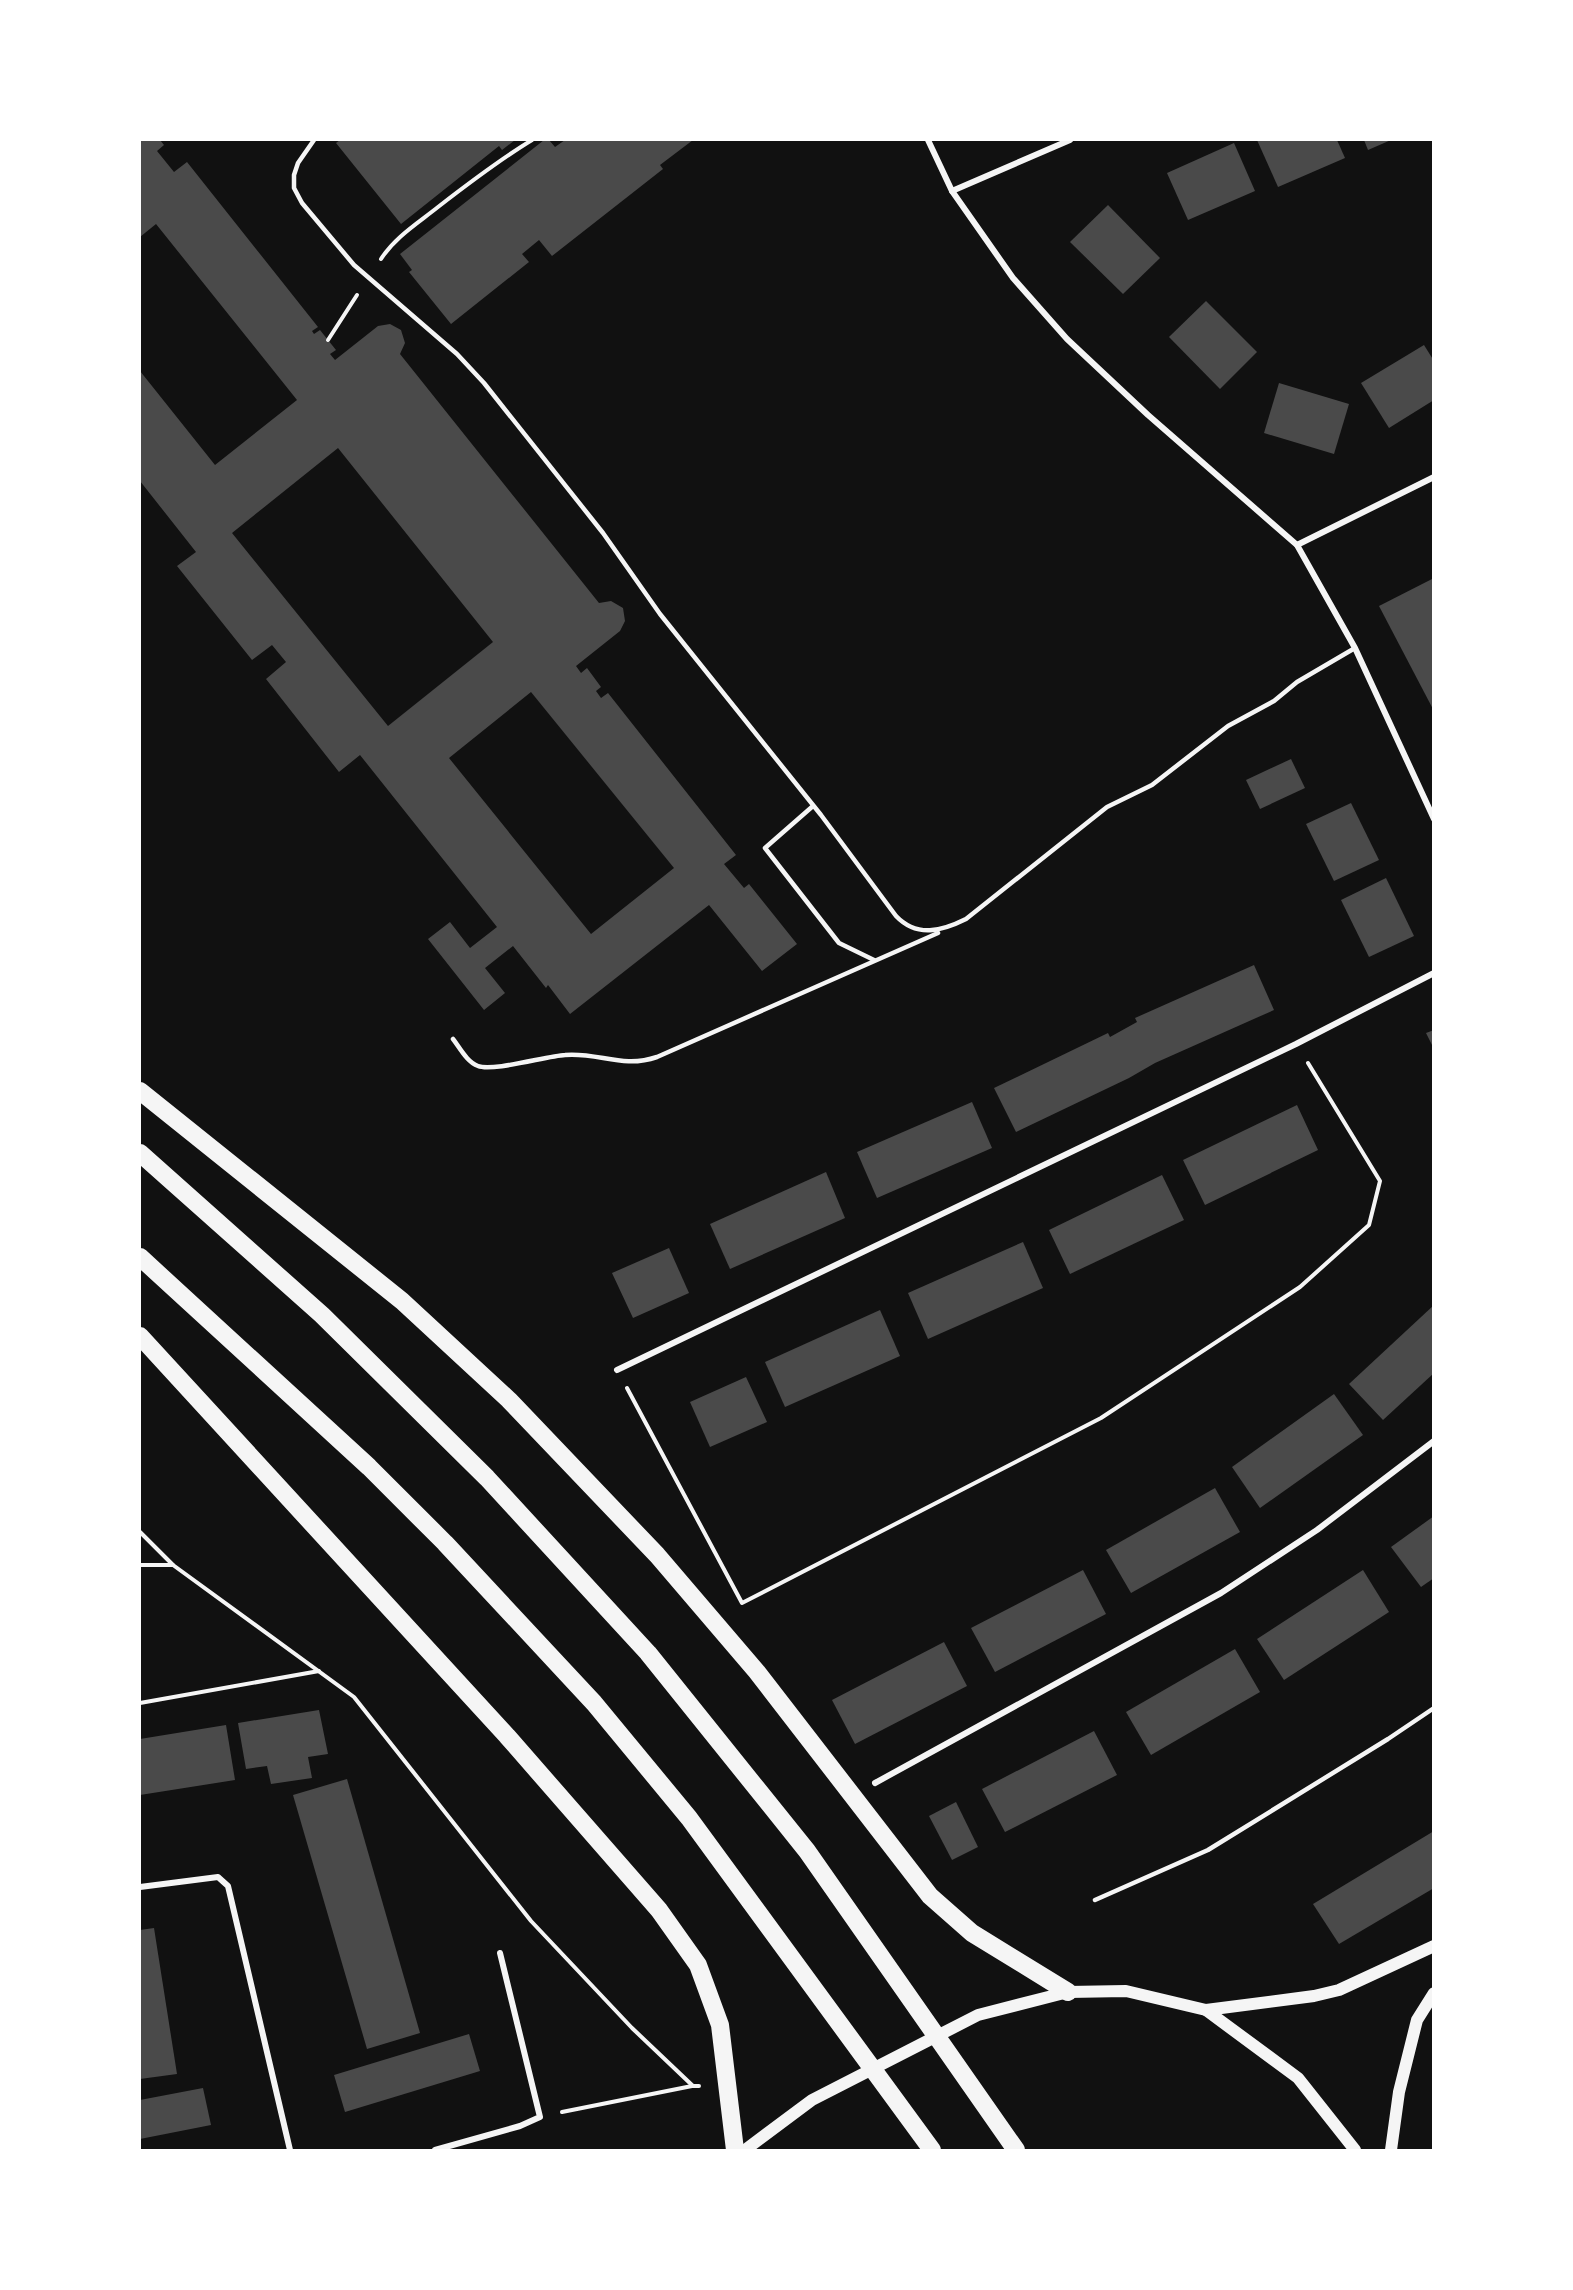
<svg xmlns="http://www.w3.org/2000/svg" width="1573" height="2290" viewBox="0 0 1573 2290" font-family="Quicksand,sans-serif">
<style>
.building{fill:#4a4a4a;fill-rule:evenodd}
.lines{fill:none;stroke-linecap:round;stroke-linejoin:round}
.path{stroke:#f5f5f5;stroke-width:4}
.service{stroke:#f5f5f5;stroke-width:4.5}
.minor{stroke:#f5f5f5;stroke-width:6}
.secondary{stroke:#f5f5f5;stroke-width:12}
.motorway{stroke:#f5f5f5;stroke-width:18}
</style>
<rect width="100%" height="100%" fill="#111"/>
<g class="building">
<path d="M140,140h20l4,5 -7,6 17,21 13,-10 131,165 -6,4 2,3 6,-4 16,20 -6,4 5,6 43,-34 12,-2 11,6 4,13 -5,11 199,249 12,-2 12,7 2,13 -5,10 -44,35 5,7 6,-5 14,19 -5,4 5,7 7,-5 128,162 -12,9 20,24 5,-4 48,60 -35,27 -53,-66 -139,109 -22,-29 -2,3 -33,-42 -28,22 20,25 -21,17 -56,-71 22,-17 20,26 27,-21 -137,-172 -21,17 -73,-93 20,-17 -14,-17 -20,15 -75,-94 19,-14 -56,-71v-110l75,94 82,-65 -141,-176 -16,13zM338,448l155,194 -105,84 -156,-193zM531,692l143,176 -83,66 -142,-176z"/>
<path d="M340,140h175l-13,10 -3,-4 -98,78 -65,-81z"/>
<path d="M544,140h5l6,7 10,-7h128l-33,25 3,4 -111,87 -13,-16 -17,14 7,8 -78,62 -42,-52 3,-2 -12,-16z"/>
<path d="M1257,140h80l8,18 -67,29z"/>
<path d="M1364,140h27l-23,10z"/>
<path d="M1234,143l21,48 -67,29 -21,-47z"/>
<path d="M1108,205l52,53 -37,36 -53,-52z"/>
<path d="M1206,301l51,51 -37,37 -51,-52z"/>
<path d="M1424,345l10,16v39l-45,28 -28,-45z"/>
<path d="M1279,383l70,21 -15,50 -70,-21z"/>
<path d="M1434,578v133l-55,-105z"/>
<path d="M1291,759l14,29 -45,21 -14,-29z"/>
<path d="M1351,803l28,57 -45,21 -28,-57z"/>
<path d="M1386,878l28,58 -45,21 -28,-57z"/>
<path d="M1254,965l20,45 -119,53 -26,15 -113,54 -22,-44 114,-55 2,4 27,-15 -2,-4z"/>
<path d="M1434,1030v19l-8,-16z"/>
<path d="M972,1102l20,46 -115,50 -20,-46z"/>
<path d="M1297,1105l21,45 -113,55 -22,-45z"/>
<path d="M826,1172l19,46 -115,51 -20,-45z"/>
<path d="M1162,1175l22,45 -114,54 -21,-44z"/>
<path d="M1023,1242l20,46 -115,51 -20,-46z"/>
<path d="M669,1248l20,45 -56,25 -21,-45z"/>
<path d="M1434,1305v68l-51,47 -34,-36z"/>
<path d="M880,1310l20,46 -115,51 -20,-45z"/>
<path d="M746,1377l21,45 -57,25 -20,-45z"/>
<path d="M1334,1394l29,41 -103,73 -28,-41z"/>
<path d="M1215,1488l25,44 -109,61 -25,-43z"/>
<path d="M1434,1516v62l-13,9 -30,-40z"/>
<path d="M1083,1570l23,44 -111,58 -24,-44z"/>
<path d="M1363,1570l26,42 -105,68 -27,-41z"/>
<path d="M944,1642l23,44 -112,58 -23,-44z"/>
<path d="M1235,1649l25,43 -109,63 -25,-43z"/>
<path d="M319,1710l9,44 -20,3 4,21 -41,6 -4,-18 -21,3 -8,-46z"/>
<path d="M226,1725l9,55 -95,15v-56z"/>
<path d="M1094,1731l23,44 -112,57 -23,-43z"/>
<path d="M347,1779l73,254 -53,16 -74,-254z"/>
<path d="M956,1802l22,45 -26,13 -23,-44z"/>
<path d="M1434,1831v57l-95,56 -26,-40z"/>
<path d="M154,1928l23,146 -37,5v-149z"/>
<path d="M469,2034l11,37 -135,41 -11,-37z"/>
<path d="M203,2088l8,37 -71,14v-39z"/>
</g>
<g class="lines">
<g class="path">
<path d="M381,259c14,-22 37,-36 57,-52 31,-24 61,-47 94,-67"/>
<path d="M328,340l29,-45"/>
<path d="M627,1388l115,215 359,-185 199,-131 69,-62 11,-44 -72,-118"/>
<path d="M140,1532l33,33h-33"/>
<path d="M173,1565l181,132 177,224 101,107 61,58h6"/>
<path d="M140,1703l179,-32"/>
<path d="M562,2112l130,-26"/>
</g>
<g class="service">
<path d="M314,140l-16,23 -4,12v13l8,15 52,62 103,89 27,29 119,150 57,81 161,201 75,101c21,22 46,15 70,3l141,-112 45,-22 76,-59 46,-25 23,-19 58,-34"/>
<path d="M813,806l-48,42 74,95 35,17"/>
<path d="M453,1039c7,9 14,23 25,27 14,6 69,-10 87,-11 34,-3 57,14 92,2l281,-124"/>
<path d="M1095,1900l113,-50 180,-111 46,-31"/>
</g>
<g class="minor">
<path d="M928,140l24,51 61,87 54,61 81,76 149,130 58,103 79,171"/>
<path d="M952,191l118,-51"/>
<path d="M1297,545l137,-68"/>
<path d="M617,1370l679,-326 138,-71"/>
<path d="M875,1783l346,-190 96,-63 117,-89"/>
<path d="M140,1887l78,-10 10,9 62,264"/>
<path d="M435,2150l85,-24 20,-9 -40,-164"/>
</g>
<g class="secondary">
<path d="M1206,2010l108,-14 25,-6 95,-44"/>
<path d="M745,2150l67,-50 166,-85 90,-23 58,-1 80,19 92,68 57,72"/>
<path d="M1391,2150l8,-58 18,-72 17,-27"/>
</g>
<g class="motorway">
<path d="M140,1091l262,210 107,99 148,155 100,117 173,224 42,37 96,59"/>
<path d="M140,1153l182,162 165,163 161,175 159,198 209,299"/>
<path d="M140,1257l229,210 76,76 149,160 95,115 243,332"/>
<path d="M140,1336l367,400 152,174 39,55 22,60 15,125"/>
</g>
</g>
<rect width="1573" height="2290" fill="none" stroke="#ffffff" stroke-width="282"/>
</svg>
